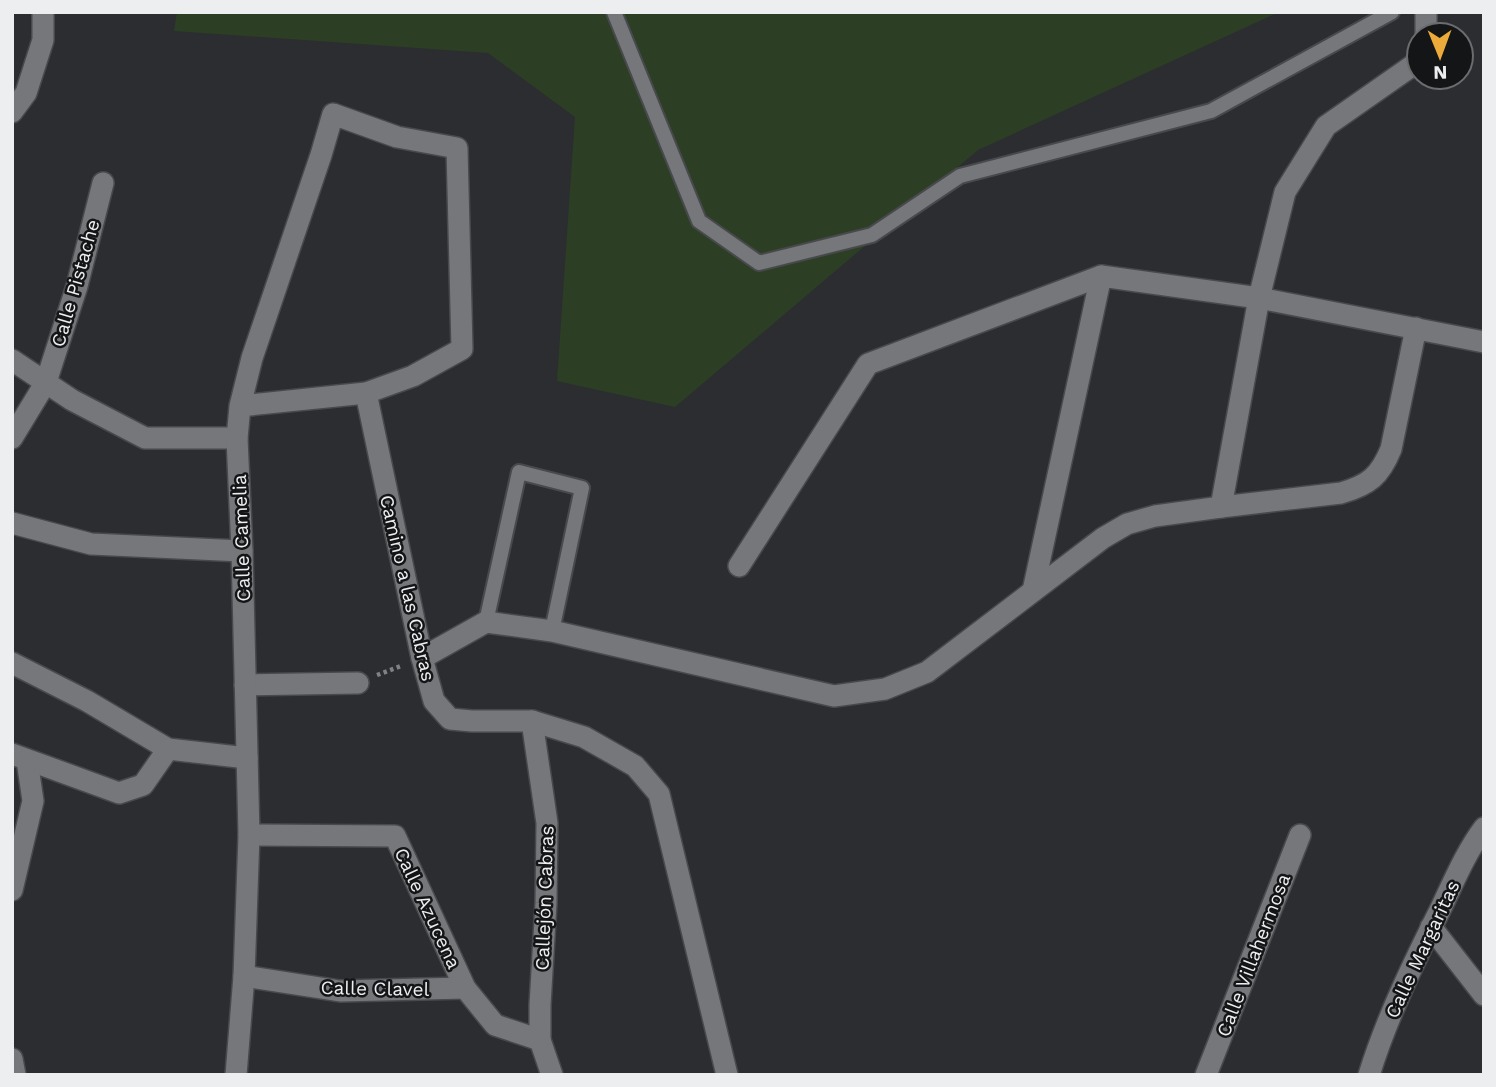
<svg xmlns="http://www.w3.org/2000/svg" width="1496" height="1087" viewBox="0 0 1496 1087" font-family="'Work Sans',sans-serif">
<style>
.grass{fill:#2c3f24}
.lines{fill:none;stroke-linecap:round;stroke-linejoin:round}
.lane-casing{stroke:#48494c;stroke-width:18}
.street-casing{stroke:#48494c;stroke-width:24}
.path{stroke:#818285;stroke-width:4.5;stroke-dasharray:3.5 3.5;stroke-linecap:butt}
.lane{stroke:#75777a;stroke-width:14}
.street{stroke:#75777a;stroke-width:21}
.labels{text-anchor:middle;stroke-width:5;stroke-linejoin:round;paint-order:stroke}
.street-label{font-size:19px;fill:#edeef0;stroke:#141516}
</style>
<rect width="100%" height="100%" fill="#2b2d30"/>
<path class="grass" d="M177,12h1102l-301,138 -303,257 -118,-26 18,-264 -87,-64 -314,-22z"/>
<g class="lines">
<defs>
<g id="lane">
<path d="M614,12l85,209 60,42 113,-28 88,-59 251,-65 181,-99"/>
<path d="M486,622l33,-150 63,16 -30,143"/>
</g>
<g id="street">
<path d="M1426,12v23"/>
<path d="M12,112l14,-19 17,-53v-28"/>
<path d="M12,360l60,40 73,38h92"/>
<path d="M366,393l56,265 12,43 16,18 22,2h60l52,16 51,29 24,28 68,281"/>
<path d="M12,438l34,-56 31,-96 26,-103"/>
<path d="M1221,507l120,-14c28,-8 39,-17 50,-44l25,-121"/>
<path d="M12,523l79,21 151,7"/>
<path d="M739,566l129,-202 233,-88 158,22 225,44"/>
<path d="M1033,591l68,-315"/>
<path d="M422,658l64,-36 66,9 282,65 51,-7 42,-17 176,-134 24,-14 28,-8 66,-9 38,-209 26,-106 41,-66 93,-65"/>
<path d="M12,663l75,38 81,48 79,9"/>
<path d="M245,685l113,-2"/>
<path d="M532,721l15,102 -1,80 -6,102v35l12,35"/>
<path d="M12,754l107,39 24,-8 25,-36"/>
<path d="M249,835l146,1 70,152 30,37 45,15"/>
<path d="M12,890l21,-89 -6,-41"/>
<path d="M1431,927l53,68"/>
<path d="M244,976l96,15 125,-3"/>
<path d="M12,1059l3,16"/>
<path d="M236,1075l8,-99 5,-141 -7,-284 -5,-113 3,-32 12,-48 69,-203 12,-41 64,23 60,11 5,201 -49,27 -47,17 -126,13"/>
<path d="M1206,1075l94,-240"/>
<path d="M1369,1075c18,-58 45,-113 72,-167 13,-27 25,-56 43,-80"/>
</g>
</defs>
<use href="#lane" class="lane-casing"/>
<use href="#street" class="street-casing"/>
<path class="path" d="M377,675l24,-9"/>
<use href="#lane" class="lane"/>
<use href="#street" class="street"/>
</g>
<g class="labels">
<g class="street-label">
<text transform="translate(75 283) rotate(-74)" y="7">Calle Pistache</text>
<text transform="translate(241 538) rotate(-92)" y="7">Calle Camelia</text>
<text transform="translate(408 588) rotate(77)" y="7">Camino a las Cabras</text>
<text transform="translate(544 898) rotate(-88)" y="7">Callejón Cabras</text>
<text transform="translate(428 908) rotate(65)" y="7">Calle Azucena</text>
<text transform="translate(1422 949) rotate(-65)" y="7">Calle Margaritas</text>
<text transform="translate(1253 955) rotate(-69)" y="7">Calle Villahermosa</text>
<text transform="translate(375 988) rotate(1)" y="7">Calle Clavel</text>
</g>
</g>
<rect width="1496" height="1087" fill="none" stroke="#edeef0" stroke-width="28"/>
<g transform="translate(1440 56) rotate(179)"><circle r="33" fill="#141516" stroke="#6b6c6d" stroke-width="2"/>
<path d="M0-5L12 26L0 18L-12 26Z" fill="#ebaa39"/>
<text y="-10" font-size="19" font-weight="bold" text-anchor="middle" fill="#edeef0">N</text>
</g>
</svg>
